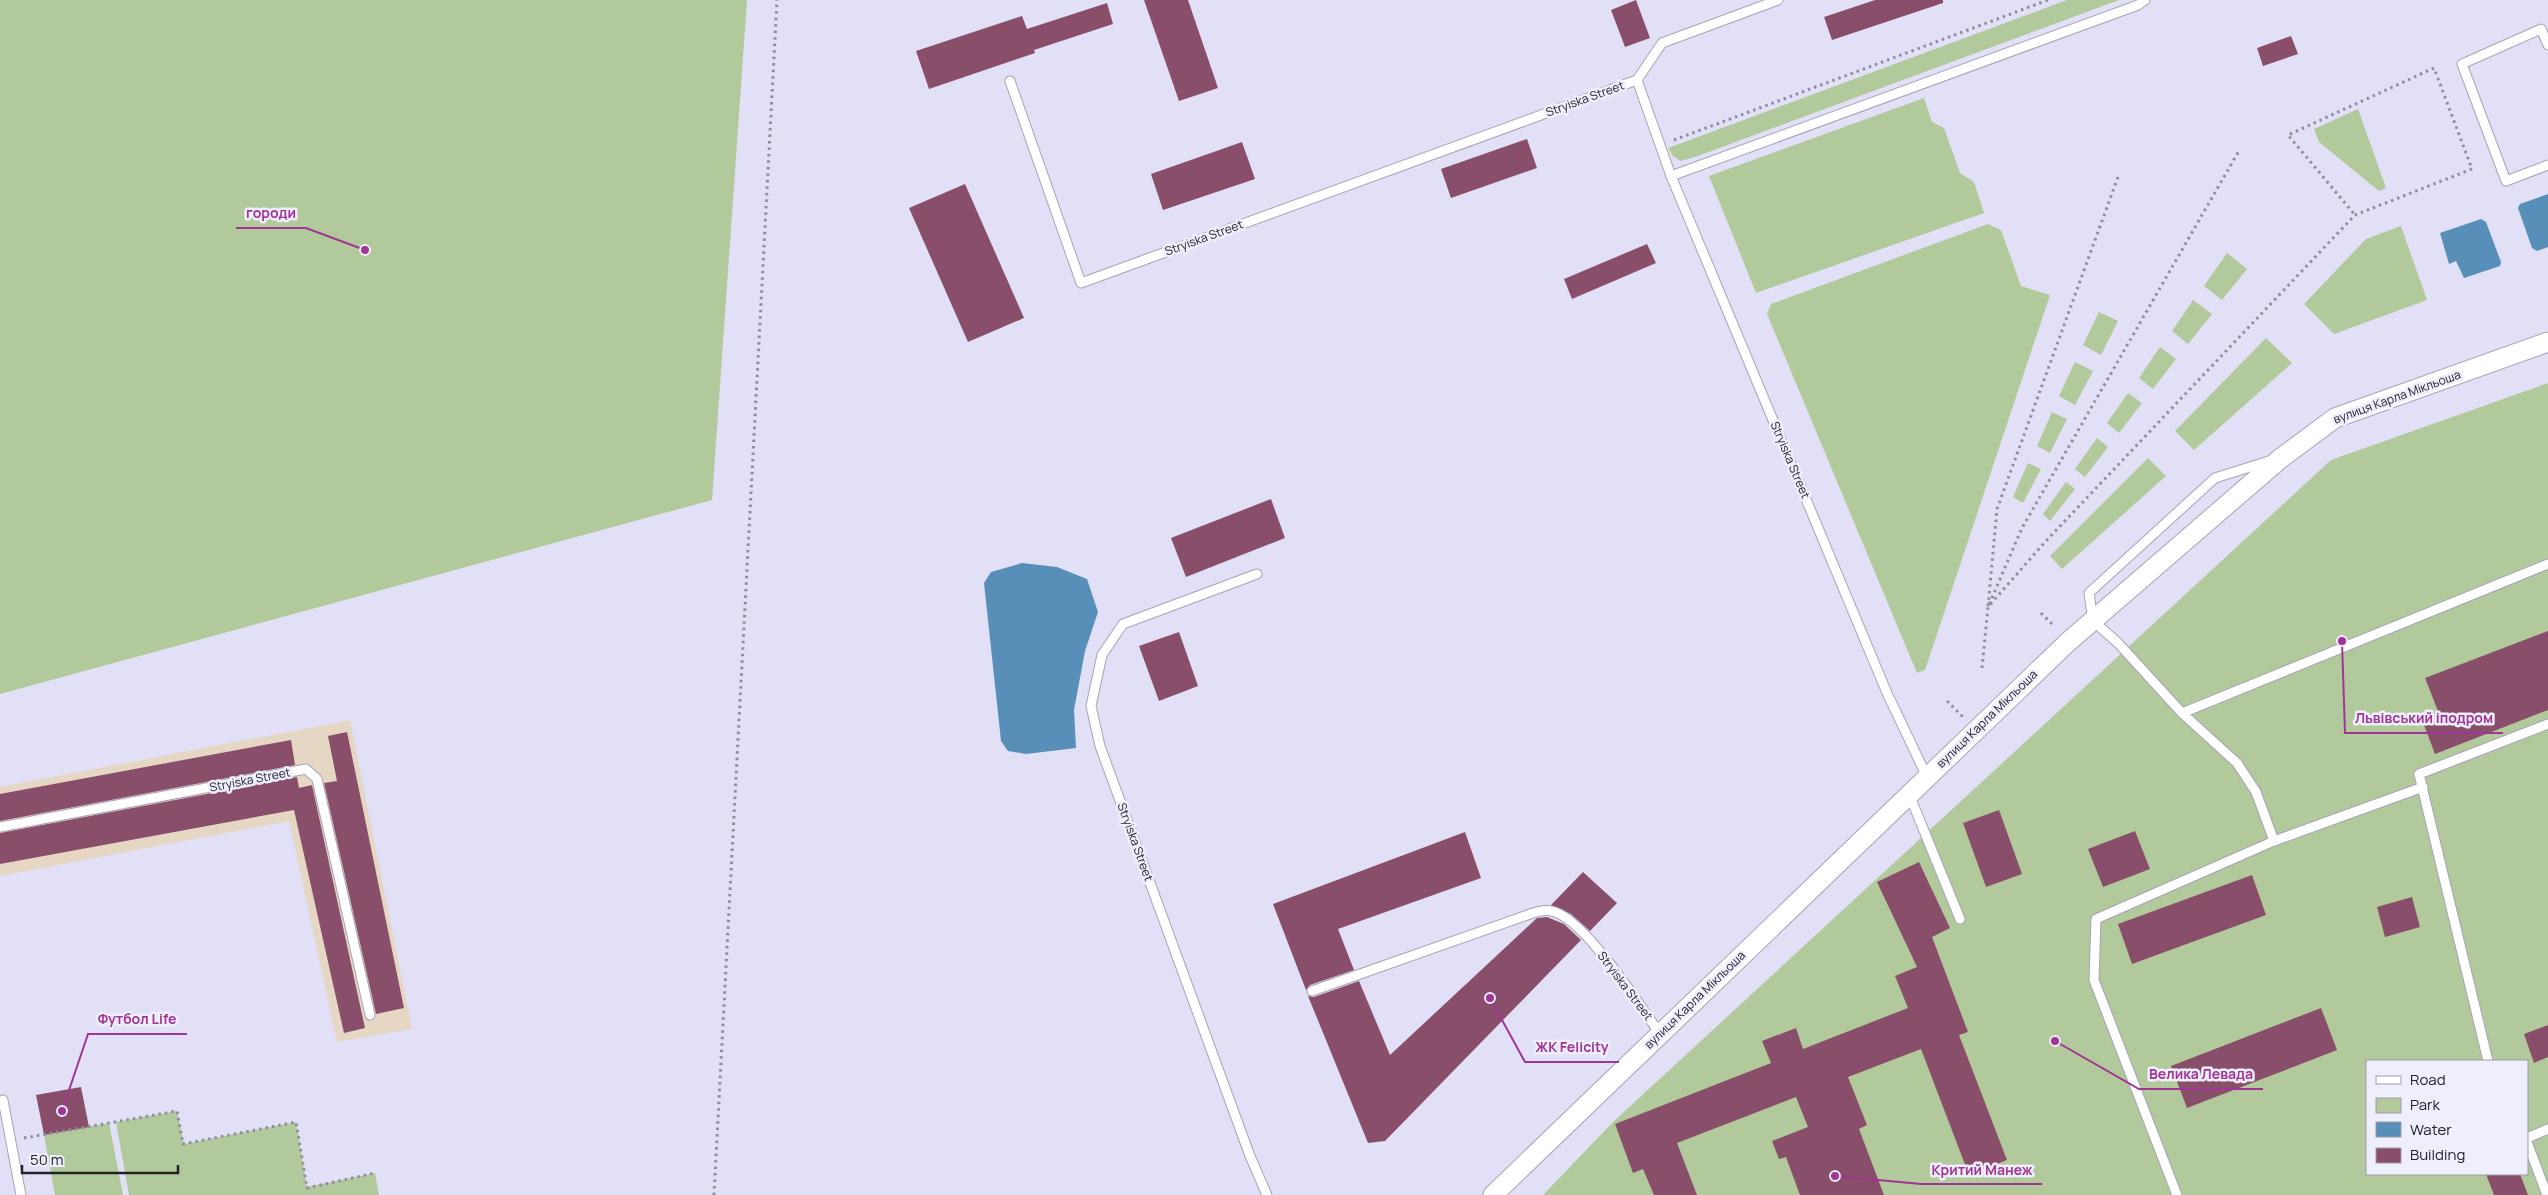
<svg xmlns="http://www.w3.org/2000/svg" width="2548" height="1195" viewBox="0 0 2548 1195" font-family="Manrope,sans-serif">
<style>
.industrial{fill:#e6d6c4}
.green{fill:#b2c99c;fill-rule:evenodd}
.water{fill:#588fb9}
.building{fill:#894e69}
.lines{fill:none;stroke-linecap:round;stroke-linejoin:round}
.lane-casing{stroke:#a5a3b8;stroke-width:11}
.street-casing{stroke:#a5a3b8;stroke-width:21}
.path{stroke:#8f8d9d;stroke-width:3;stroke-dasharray:2.5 4;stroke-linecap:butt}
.lane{stroke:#fff;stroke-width:9}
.street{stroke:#fff;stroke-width:19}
.labels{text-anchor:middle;stroke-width:5;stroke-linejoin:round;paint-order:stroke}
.street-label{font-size:12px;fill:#222129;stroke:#efeefc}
.leader{fill:none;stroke:#a13595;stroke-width:2}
.callout-dot{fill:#a13595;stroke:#efeefc;stroke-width:2}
.callout-label{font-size:14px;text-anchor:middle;font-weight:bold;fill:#a13595;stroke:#efeefc;stroke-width:5;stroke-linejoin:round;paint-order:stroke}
</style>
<rect width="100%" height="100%" fill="#e2e0f6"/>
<path class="industrial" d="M350,720l62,309 -75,13 -48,-221 -289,55v-89z"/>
<g class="green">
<path d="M0,0h747l-35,500 -712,194z"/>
<path d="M2067,0h52l-421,156 -17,5 -8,-5 -5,-8z"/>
<path d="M1924,98l8,24 12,6 16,45 14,9 10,31 -228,80 -47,-117z"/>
<path d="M2358,109l28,79 -7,3 -60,-49 -5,-13z"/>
<path d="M1988,224l13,6 20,56 29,9 -125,375 -8,3 -150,-359 4,-10z"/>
<path d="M2401,226l26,74 -93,34 -30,-30 62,-65z"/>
<path d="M2227,253l20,16 -25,31 -18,-14z"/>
<path d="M2193,300l19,14 -24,30 -16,-13z"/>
<path d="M2099,312l19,9 -17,34 -18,-10z"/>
<path d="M2266,338l26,25 -98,87 -19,-19z"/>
<path d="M2160,347l16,12 -23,30 -14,-11z"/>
<path d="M2075,362l18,9 -18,34 -16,-9z"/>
<path d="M2548,383v812h-1005l70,-73 718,-662zM2367,1061h160v113h-160z"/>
<path d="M2128,393l14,10 -23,30 -12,-10z"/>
<path d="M2052,412l15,7 -17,34 -13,-7z"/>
<path d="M2097,438l11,9 -23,30 -10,-8z"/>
<path d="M2148,458l18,18 -104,93 -12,-13z"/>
<path d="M2028,463l13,6 -18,34 -10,-6z"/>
<path d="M2066,482l9,7 -25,32 -7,-7z"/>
<path d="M177,1111l7,33 112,-22 11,65 68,-14 4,22h-250l-13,-73z"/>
<path d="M109,1123l14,72h-68l-11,-60z"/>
</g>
<g class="water">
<path d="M2548,194v53l-11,4 -5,-3 -14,-40 2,-4z"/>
<path d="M2481,219l5,3 15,40 -1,4 -36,12 -8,-17 -7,3 -9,-31z"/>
<path d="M1022,563l35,4 30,12 11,33 -13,39 -11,59 2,38 -50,6 -18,-3 -7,-10 -17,-158 7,-11z"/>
</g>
<g class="building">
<path d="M1144,0h44l30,88 -39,13z"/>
<path d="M1636,0l14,38 -25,9 -14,-37z"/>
<path d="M1875,0h68v3l-111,37 -8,-23z"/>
<path d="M1107,3l6,21 -79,26 1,3 -106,36 -13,-38 106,-35 5,13z"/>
<path d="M2291,36l7,18 -35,12 -6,-18z"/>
<path d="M1527,139l10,29 -86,30 -10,-29z"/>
<path d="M1242,142l13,37 -92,31 -12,-36z"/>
<path d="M965,184l59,134 -56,24 -59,-134z"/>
<path d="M1647,244l9,19 -84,36 -8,-20z"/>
<path d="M1271,499l14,39 -99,39 -15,-39z"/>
<path d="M2548,631v79l-113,44 -14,-37 17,-6 -13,-33z"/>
<path d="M1179,632l19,54 -39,15 -20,-55z"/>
<path d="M347,732l57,276 -28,6 -52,-231 13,-2 -9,-45z"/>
<path d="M291,740l4,25 -295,56v-27z"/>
<path d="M297,777l2,11 13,-3 53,243 -21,5 -50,-223 -294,54v-31z"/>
<path d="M1999,810l23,64 -36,13 -23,-64z"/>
<path d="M2135,831l15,38 -47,18 -15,-38z"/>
<path d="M1465,832l16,46 -143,51 16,41 -44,15 -4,5 -33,-86z"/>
<path d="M1919,862l31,66 -18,9 36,95 -9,3 48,125 -38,15 -48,-126 -73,28 19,48 -8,4 25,66h-84l-14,-38 -7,2 -7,-18 36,-14 -12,-30 -119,46 20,52h-43l-11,-26 -10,4 -18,-49 156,-61 -9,-22 34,-13 7,21 105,-41 -13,-32 22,-9 -40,-85z"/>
<path d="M1583,872l34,31 -27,28 -19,-17 -20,-9z"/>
<path d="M2252,875l14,40 -134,49 -14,-40z"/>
<path d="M2412,897l8,30 -35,10 -8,-30z"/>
<path d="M1547,917l17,7 17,16 -196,201 -17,2 -60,-147 6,1 45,-16 31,74 147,-137z"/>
<path d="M2321,1008l16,42 -150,58 -16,-42z"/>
<path d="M2548,1025v32l-14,6 -10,-29z"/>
<path d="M81,1087l8,40 -45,8 -8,-40z"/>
<path d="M2486,1174h34l8,21h-34z"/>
</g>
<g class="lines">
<defs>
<g id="lane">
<path d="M2548,45l-7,-16 -79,35 44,117 42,-16"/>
<path d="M1637,80l25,-37 116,-43"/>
<path d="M1010,81l71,202 556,-203 34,96 216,517 40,84"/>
<path d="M1671,176l467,-171 7,-5"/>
<path d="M2269,461l-54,17 -126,115 4,28 25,22 64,70 55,50 19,29 18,49"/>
<path d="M1257,574l-134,50 -21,31 -11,51 9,40 150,410 17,39"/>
<path d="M2182,713l366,-149"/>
<path d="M1909,794l51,125"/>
<path d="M0,827l306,-58 11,10 53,236"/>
<path d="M1312,991l221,-78c8,-2 14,-4 22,-1 31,10 85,93 105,122"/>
<path d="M2488,1061l-69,-287 129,-50"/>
<path d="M3,1100l18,95"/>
<path d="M2527,1138l21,-9"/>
<path d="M2527,1142l20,53"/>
<path d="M2177,1195l-83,-215 2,-61 178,-78 149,-54"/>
</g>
<path id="street" d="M1493,1195l575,-553 213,-184 54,-40 213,-76"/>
</defs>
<use href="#lane" class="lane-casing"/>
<use href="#street" class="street-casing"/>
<g class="path">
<path d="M1674,140l374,-140"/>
<path d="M2118,177l-121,332 -9,98 34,-79 218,-379"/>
<path d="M2041,613l12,12"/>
<path d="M1982,668l6,-61 57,-65 310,-327 117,-46 -38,-101 -146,67 67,80"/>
<path d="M1947,701l16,16"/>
<path d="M24,1138l153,-27 6,33 113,-22 11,66 68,-15"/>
<path d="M714,1195l63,-1195"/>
</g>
<use href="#lane" class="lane"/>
<use href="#street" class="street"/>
</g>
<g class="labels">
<g class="street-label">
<text transform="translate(1585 99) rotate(-20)" y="4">Stryiska Street</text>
<text transform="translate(1204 238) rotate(-20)" y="4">Stryiska Street</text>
<text transform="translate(2397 397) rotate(-20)" y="4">вулиця Карла Мікльоша</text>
<text transform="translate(1790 460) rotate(67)" y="4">Stryiska Street</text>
<text transform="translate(1987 719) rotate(-44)" y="4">вулиця Карла Мікльоша</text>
<text transform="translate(250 780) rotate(-11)" y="4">Stryiska Street</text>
<text transform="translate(1135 842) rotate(70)" y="4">Stryiska Street</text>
<text transform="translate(1625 986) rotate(53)" y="4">Stryiska Street</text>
<text transform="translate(1695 1000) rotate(-44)" y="4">вулиця Карла Мікльоша</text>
</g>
</g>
<path class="leader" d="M365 250L306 228H236M2342 641L2345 733H2503M62 1111L88 1034H187M1490 998L1525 1062H1619M2055 1041L2139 1089H2263M1835 1176L1921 1184H2042"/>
<g class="callout-dot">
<circle cx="365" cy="250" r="5"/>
<circle cx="2342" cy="641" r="5"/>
<circle cx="62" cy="1111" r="5"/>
<circle cx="1490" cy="998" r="5"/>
<circle cx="2055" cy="1041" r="5"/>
<circle cx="1835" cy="1176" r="5"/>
</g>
<g class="callout-label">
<text x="271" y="218">городи</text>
<text x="2424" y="723">Львівський іподром</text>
<text x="137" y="1024">Футбол Life</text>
<text x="1572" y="1052">ЖК Felicity</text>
<text x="2201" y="1079">Велика Левада</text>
<text x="1982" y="1175">Критий Манеж</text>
</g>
<rect x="2366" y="1060" width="162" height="115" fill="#efeefc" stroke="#9d9ca8"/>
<rect x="2376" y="1076" width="25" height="8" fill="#ffffff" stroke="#9d9ca8"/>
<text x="2410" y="1085" font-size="15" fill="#222129">Road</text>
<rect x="2376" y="1098" width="25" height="15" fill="#b2c99c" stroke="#9d9ca8"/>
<text x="2410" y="1110" font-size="15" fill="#222129">Park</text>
<rect x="2376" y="1122" width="25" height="15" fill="#588fb9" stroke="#9d9ca8"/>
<text x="2410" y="1135" font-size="15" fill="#222129">Water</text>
<rect x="2376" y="1148" width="25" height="15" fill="#894e69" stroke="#9d9ca8"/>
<text x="2410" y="1160" font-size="15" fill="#222129">Building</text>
<path d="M22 1165v8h156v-8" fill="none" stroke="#222129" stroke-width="2.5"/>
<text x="30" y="1165" font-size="15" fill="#222129" stroke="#efeefc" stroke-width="4" paint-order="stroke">50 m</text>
</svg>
